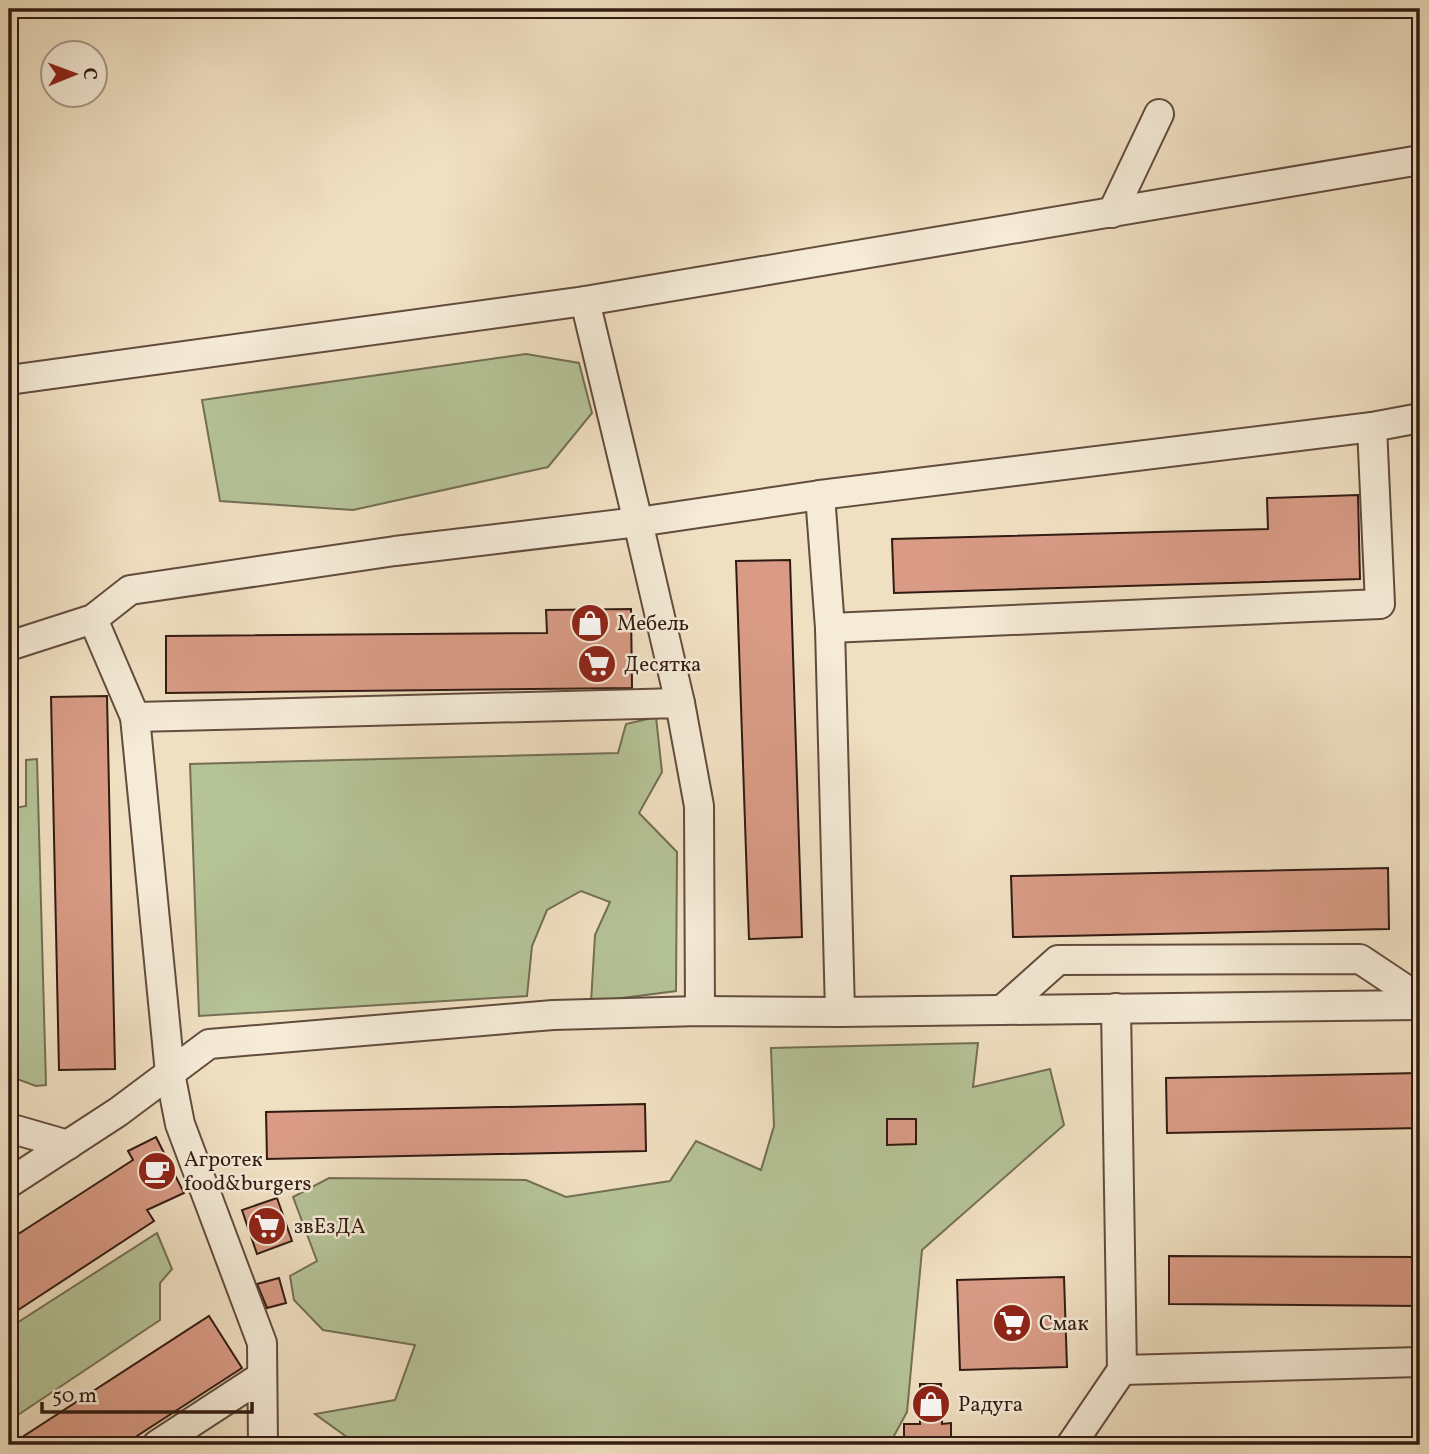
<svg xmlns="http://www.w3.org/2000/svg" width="1429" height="1454" viewBox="0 0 1429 1454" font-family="Vollkorn,serif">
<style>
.green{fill:#b5c397;stroke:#746f54;stroke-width:2}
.building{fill:#d99b86;stroke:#321b12;stroke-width:2}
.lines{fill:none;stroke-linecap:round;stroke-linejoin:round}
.minor-casing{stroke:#624c3e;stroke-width:32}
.minor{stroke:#f5ebd7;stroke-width:28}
.labels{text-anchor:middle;stroke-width:5;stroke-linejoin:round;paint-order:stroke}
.poi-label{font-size:21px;fill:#321b12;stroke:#f5ebd7;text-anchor:start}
</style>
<rect width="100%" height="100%" fill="#f0e0c2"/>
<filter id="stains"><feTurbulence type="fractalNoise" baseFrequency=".00286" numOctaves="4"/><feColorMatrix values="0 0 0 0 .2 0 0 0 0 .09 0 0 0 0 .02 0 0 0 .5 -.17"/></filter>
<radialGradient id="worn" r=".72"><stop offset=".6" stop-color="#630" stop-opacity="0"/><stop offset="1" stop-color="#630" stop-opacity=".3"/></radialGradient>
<g class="green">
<path d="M526,354l53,9 13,50 -44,54 -195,43 -133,-9 -18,-101z"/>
<path d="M656,717l6,55 -23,41 38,39 -1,139 -85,11 4,-67 15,-33 -29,-11 -34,19 -15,36 -5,50 -328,20 -9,-252 428,-11 8,-29z"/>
<path d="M37,759l9,326 -10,1 -27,-10v-267l17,-3v-46z"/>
<path d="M978,1043l-5,44 77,-18 14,56 -142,125 -15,162 -18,33h-531l-43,-31 80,-14 20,-55 -92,-15 -29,-30 -4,-24 27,-15 -24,-64 36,-19 197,2 40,17 104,-16 26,-40 65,29 13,-44 -3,-78z"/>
<path d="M157,1233l15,36 -12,14v37l-151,101v-93z"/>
</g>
<g class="building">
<path d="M1358,495l2,84 -466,14 -2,-54 376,-10 -1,-31z"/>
<path d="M790,560l12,377 -53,2 -13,-378z"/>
<path d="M631,609l1,79 -466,5v-57l381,-3 -1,-23z"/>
<path d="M107,696l8,373 -56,1 -8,-373z"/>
<path d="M1388,868l1,61 -376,8 -2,-61z"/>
<path d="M1420,1073v55l-253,5 -1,-55z"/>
<path d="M645,1104l1,47 -379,8 -1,-47z"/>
<path d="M887,1119h29v25l-29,1z"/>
<path d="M156,1137l28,56 -37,17 7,11 -145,95v-76l124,-80 -5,-9z"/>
<path d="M277,1198l15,43 -35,13 -15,-44z"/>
<path d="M1169,1256l251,1v49l-251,-2z"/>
<path d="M1064,1277l3,90 -107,3 -3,-90z"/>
<path d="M279,1278l7,25 -19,5 -10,-24z"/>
<path d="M209,1316l33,52 -119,77h-113z"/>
<path d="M920,1384h21l1,40 9,-1v22h-47v-21h16z"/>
</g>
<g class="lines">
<defs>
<g id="minor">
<path d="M1112,213l47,-99"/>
<path d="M585,301l53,221 42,181"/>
<path d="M9,380l576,-79 835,-141"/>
<path d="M820,495l10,133 550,-24 -8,-177"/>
<path d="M93,619l42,98 35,356 10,51 82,219 1,102"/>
<path d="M830,628l10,384"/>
<path d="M9,646l84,-27 37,-29 265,-39 243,-29 182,-27 552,-68 48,-9"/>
<path d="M135,717l545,-14 19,103 1,205"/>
<path d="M1002,1010l56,-50 302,-1 60,40"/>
<path d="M9,1128l59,17"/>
<path d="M9,1183l109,-71 91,-68 344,-29 147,-4 140,1 580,-7"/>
<path d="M1122,1370l298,-8"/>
<path d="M157,1445l104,-68"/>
<path d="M1071,1445l51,-75 -6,-362"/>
</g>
</defs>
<use href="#minor" class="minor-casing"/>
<use href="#minor" class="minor"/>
</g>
<defs>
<symbol id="shop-disc" viewBox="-11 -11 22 22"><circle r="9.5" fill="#8f2418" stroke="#f5ebd7"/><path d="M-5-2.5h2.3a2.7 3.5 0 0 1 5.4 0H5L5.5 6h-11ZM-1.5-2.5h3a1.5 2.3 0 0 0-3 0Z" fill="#fff"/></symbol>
<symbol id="supermarket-disc" viewBox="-11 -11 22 22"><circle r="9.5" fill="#8f2418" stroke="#f5ebd7"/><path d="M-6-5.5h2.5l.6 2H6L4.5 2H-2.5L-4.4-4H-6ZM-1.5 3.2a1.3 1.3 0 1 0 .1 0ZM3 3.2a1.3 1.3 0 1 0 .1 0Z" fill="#fff"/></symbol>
<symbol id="cafe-disc" viewBox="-11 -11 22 22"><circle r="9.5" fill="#8f2418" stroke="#f5ebd7"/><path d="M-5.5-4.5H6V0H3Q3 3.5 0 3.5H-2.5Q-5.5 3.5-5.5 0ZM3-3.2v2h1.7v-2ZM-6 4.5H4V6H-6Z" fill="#fff"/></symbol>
</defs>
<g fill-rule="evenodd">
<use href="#shop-disc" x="568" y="601" width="44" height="44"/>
<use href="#supermarket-disc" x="575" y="642" width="44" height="44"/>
<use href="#cafe-disc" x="135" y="1149" width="44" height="44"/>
<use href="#supermarket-disc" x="245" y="1204" width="44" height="44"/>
<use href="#supermarket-disc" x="990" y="1301" width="44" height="44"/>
<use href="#shop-disc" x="909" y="1382" width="44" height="44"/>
</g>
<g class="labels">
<g class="poi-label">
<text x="617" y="630">Мебель</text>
<text x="624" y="671">Десятка</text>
<text x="184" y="1166">Агротек<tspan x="184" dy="24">food&amp;burgers</tspan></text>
<text x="294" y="1233">звЕзДА</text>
<text x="1039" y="1330">Смак</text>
<text x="958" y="1411">Радуга</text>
</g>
</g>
<rect width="1429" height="1454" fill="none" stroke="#f0e0c2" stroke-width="35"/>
<rect x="10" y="10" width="1408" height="1433" fill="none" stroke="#321b12" stroke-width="3.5"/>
<rect x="18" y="18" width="1394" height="1419" fill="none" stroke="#321b12" stroke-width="2"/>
<g transform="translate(74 74) rotate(89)"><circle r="33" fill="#f5ebd7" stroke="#a79888" stroke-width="2"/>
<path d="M0-5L12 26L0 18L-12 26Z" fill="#8f2418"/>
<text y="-10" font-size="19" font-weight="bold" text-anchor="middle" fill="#321b12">С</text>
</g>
<path d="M42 1402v10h210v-10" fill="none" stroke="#321b12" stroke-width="3.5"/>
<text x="52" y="1402" font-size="21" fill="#321b12" stroke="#f5ebd7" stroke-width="5" paint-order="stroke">50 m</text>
<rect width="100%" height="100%" filter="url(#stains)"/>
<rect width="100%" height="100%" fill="url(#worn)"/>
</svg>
